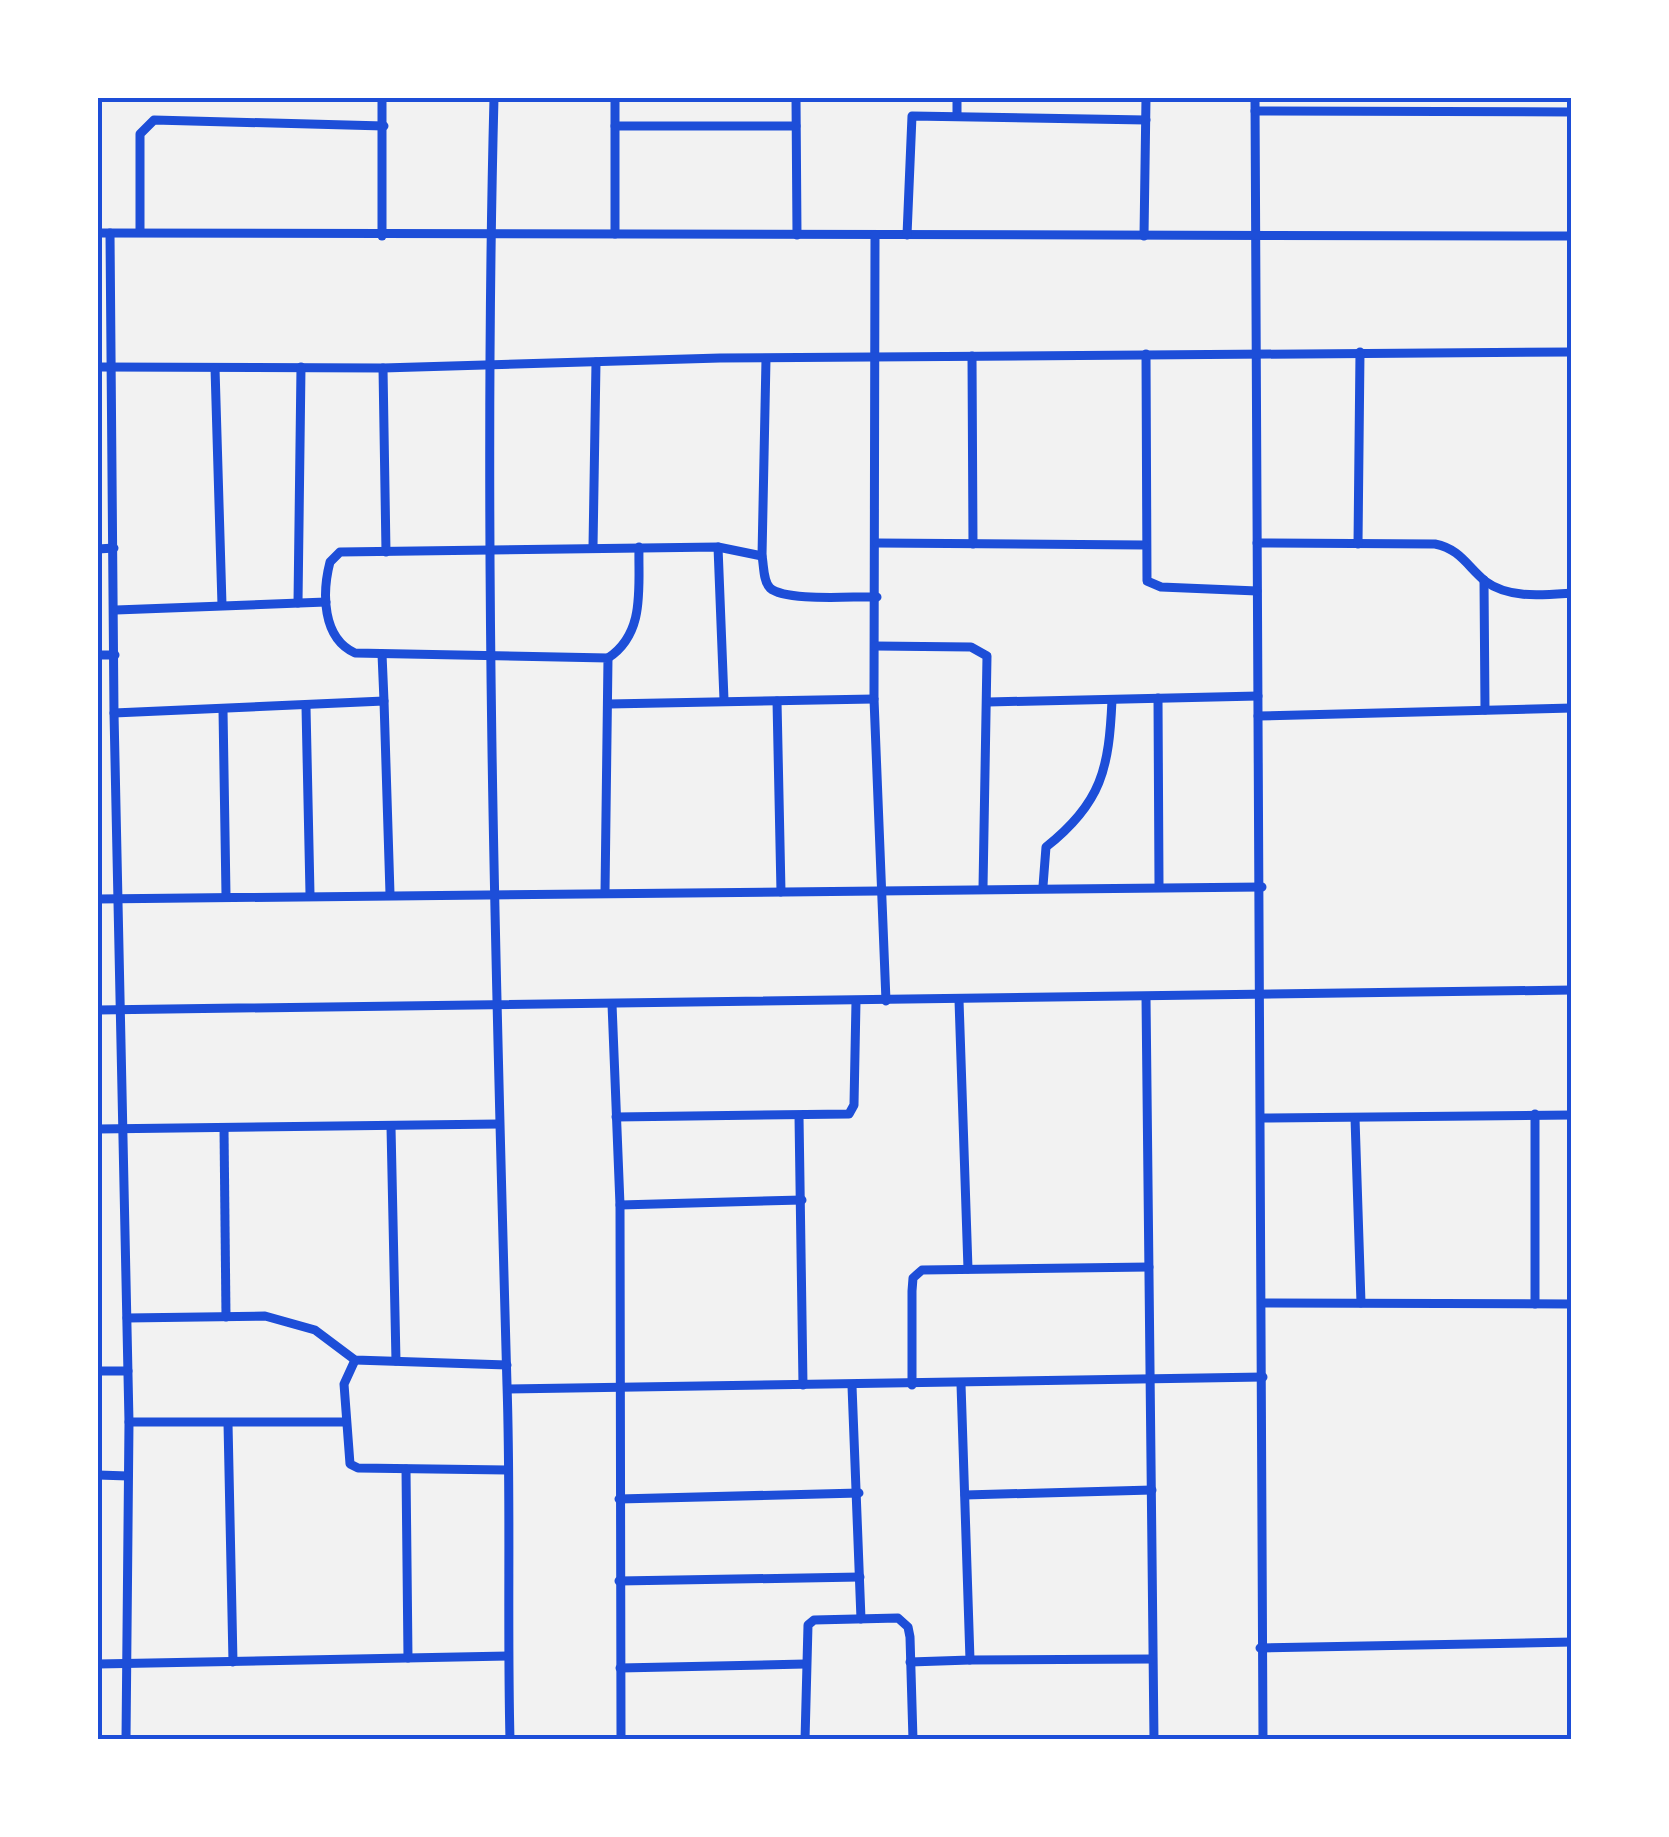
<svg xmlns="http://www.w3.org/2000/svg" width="1669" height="1837" viewBox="0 0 1669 1837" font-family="'Alegreya Sans',sans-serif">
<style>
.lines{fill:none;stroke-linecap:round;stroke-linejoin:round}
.minor{stroke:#1d4ed8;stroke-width:9}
.neatline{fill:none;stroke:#1d4ed8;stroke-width:4}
</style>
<rect width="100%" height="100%" fill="#f2f2f2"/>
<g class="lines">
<g class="minor">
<path d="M494,98c-11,428 1,858 13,1287 4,118 0,236 3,355"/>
<path d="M615,98v136"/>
<path d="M796,98l1,137"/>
<path d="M1255,98l8,1642"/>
<path d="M1255,111l317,1"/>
<path d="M957,116v-18"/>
<path d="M615,126h181"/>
<path d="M140,232v-98l14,-14 230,6"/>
<path d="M98,233l1474,3"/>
<path d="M110,233l4,480 15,709 -3,318"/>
<path d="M875,235l-1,464 12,302"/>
<path d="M907,235l5,-119 234,4"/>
<path d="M382,236v-138"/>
<path d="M1144,236l2,-138"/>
<path d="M1146,354l1,227 14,6 96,4"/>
<path d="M972,356l1,188"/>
<path d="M766,359l-4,197c2,10 1,25 8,32 16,14 84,8 107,9"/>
<path d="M98,367l285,1 337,-10 852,-6"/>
<path d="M215,368l7,237"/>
<path d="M383,368l3,184"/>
<path d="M877,543l267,2"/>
<path d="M1257,543l178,1c25,5 32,22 50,37 24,18 58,14 87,12"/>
<path d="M1358,544l2,-192"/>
<path d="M593,547l3,-185"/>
<path d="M718,547l6,153"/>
<path d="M98,549l16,-1"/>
<path d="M1484,580l1,130"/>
<path d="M298,603l3,-236"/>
<path d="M116,610l210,-8"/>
<path d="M875,646l96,1 16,9 -4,232"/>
<path d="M382,654l2,47"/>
<path d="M98,655h17"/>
<path d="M608,658c38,-25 30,-71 31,-111"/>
<path d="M1158,698l1,187"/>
<path d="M777,701l4,191"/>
<path d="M988,702l270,-6"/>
<path d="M609,704l265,-5"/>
<path d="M306,707l4,187"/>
<path d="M223,710l3,185"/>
<path d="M114,713l270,-12 6,193"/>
<path d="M1258,716l314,-8"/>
<path d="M1043,886l3,-39c56,-44 63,-79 66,-147"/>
<path d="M605,893l3,-235 -253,-5c-33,-15 -33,-60 -25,-91l10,-10 378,-5 44,9"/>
<path d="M98,899l1164,-12"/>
<path d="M1146,997l8,743"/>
<path d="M959,1000l9,269"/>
<path d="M612,1004l8,201 182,-5"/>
<path d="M98,1010l1474,-20"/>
<path d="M1535,1114v190"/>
<path d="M799,1116l4,269"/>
<path d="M616,1117l233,-3 5,-9 2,-104"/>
<path d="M1263,1118l309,-3"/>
<path d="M1355,1118l6,185"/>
<path d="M391,1127l5,234"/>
<path d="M224,1128l2,189"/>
<path d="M98,1129l401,-5"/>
<path d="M620,1205l1,535"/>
<path d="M1262,1303l310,1"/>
<path d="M127,1318l138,-2 50,14 40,30 152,5"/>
<path d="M355,1360l-11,24 6,80 8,4 149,2"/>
<path d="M98,1371h30"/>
<path d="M912,1385v-94l1,-13 9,-8 227,-3"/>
<path d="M852,1386l9,233"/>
<path d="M508,1389l755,-12"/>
<path d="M129,1422h217"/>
<path d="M228,1423l5,239"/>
<path d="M406,1469l2,189"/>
<path d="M98,1475l30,1"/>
<path d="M965,1495l187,-5"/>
<path d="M619,1499l240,-6"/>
<path d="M619,1581l241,-4"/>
<path d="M1260,1648l312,-6"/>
<path d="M970,1660l182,-1"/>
<path d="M910,1662l60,-2 -9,-276"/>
<path d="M98,1664l410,-8"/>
<path d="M620,1668l185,-4"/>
<path d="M805,1740l3,-115 6,-5 84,-2 10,9 2,10 3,103"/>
</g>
</g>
<rect width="1669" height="1837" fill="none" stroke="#ffffff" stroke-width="200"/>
<rect x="100" y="100" width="1469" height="1637" class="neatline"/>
</svg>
